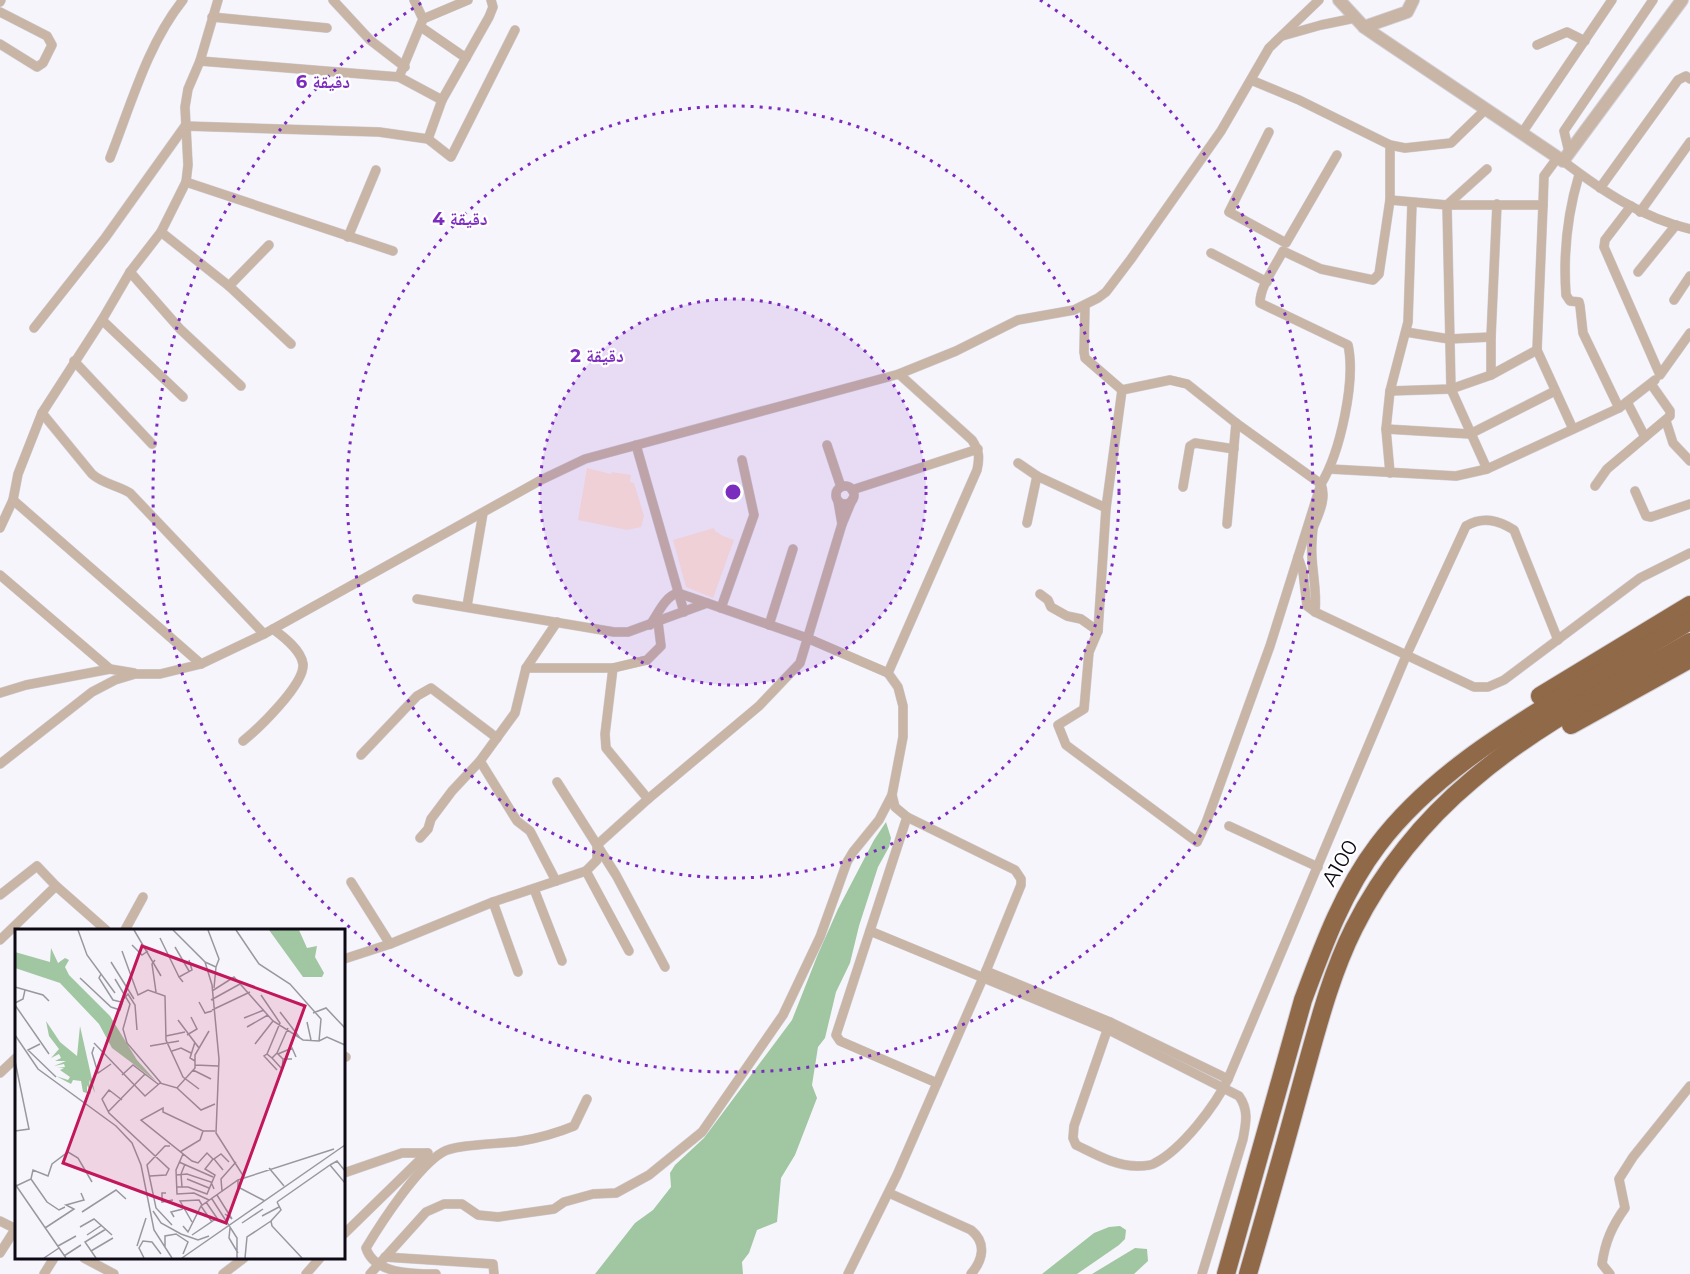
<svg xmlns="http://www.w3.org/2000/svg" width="1690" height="1274" viewBox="0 0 1690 1274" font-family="Montserrat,'Noto Naskh Arabic',sans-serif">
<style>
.education{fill:#fee8da}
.forest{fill:#a0c7a1}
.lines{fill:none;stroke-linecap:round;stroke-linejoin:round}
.minor-casing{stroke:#d2cfd7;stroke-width:10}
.tertiary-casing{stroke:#d2cfd7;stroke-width:14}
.motorway-casing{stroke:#d2cfd7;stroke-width:20}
.minor{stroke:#c8b5a6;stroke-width:9}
.tertiary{stroke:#c8b5a6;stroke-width:12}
.motorway{stroke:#906948;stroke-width:18}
.ring{fill:none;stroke:#7b2cbf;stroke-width:3;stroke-dasharray:3 6}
.labels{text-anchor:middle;stroke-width:4.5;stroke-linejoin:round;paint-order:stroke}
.street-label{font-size:21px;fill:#0d0914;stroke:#fff}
.inset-road{fill:none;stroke:#99979f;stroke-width:1.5}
.view{fill:#c2185b;fill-opacity:0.15;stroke:#c2185b;stroke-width:3}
.inset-edge{fill:none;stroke:#0d0914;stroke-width:3}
.centre{fill:#7b2cbf;stroke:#fff;stroke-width:3}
.ring-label{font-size:18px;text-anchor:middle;font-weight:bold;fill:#7b2cbf;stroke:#fff;stroke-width:4.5;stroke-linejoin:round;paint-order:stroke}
</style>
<rect width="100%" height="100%" fill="#f7f5fc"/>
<g class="education">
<path d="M587,468l24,6 1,-2 19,3 -1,7 4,1 10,33 -3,11 -14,3 -49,-10z"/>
<path d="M714,528l1,3 8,5 11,4 -21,58 -27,-11 -13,-47z"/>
</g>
<g class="forest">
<path d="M886,822l5,16 -2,9 -11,20 -19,59 -9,37 -14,29 -11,46 -7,9 -6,38 5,13 -22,57 -14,23 -4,44 -20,8 -8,23 -7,9 1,12h-148l40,-51 18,-13 18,-23 -1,-14 5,-8 29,-27 88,-118 26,-66 20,-45 36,-69z"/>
<path d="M1120,1226l6,4 -1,9 -6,6 -42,29h-35l52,-41 15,-6z"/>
<path d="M1135,1248l12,1 1,12 -14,13h-42z"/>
</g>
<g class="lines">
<defs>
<g id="minor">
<path d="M333,0l37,40 35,27"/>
<path d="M0,2l1,-2"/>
<path d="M0,12l47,24 5,9 -9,18 -6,4 -37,-23"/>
<path d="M212,17l115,11"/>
<path d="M423,19l45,-19"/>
<path d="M421,27l45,31"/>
<path d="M1282,36l39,-11 34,-7"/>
<path d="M1537,45l30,-13 18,9"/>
<path d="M200,61l199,16 24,-58 -9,-19"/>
<path d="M1251,80l48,20 91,45 15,3 46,-5 35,-34"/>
<path d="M442,100l47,-83 4,-10 -2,-7"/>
<path d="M1269,132l-40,80 57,31 51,-88"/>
<path d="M1522,133l90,-133"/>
<path d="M428,139l23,18 64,-127"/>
<path d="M1390,145v55"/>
<path d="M1569,152l-5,-21 89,-131"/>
<path d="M110,158c21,-53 37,-113 73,-158"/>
<path d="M1563,161c38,29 79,57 127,68"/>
<path d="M186,182l207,69"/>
<path d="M1600,188l78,-108 8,-4 4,3"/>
<path d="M1543,205l1,-29 14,-19"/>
<path d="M1631,206l-26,34 -1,7 56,128 30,-42"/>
<path d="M1640,212l50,-70"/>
<path d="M161,232l68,54 62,58"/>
<path d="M348,237l28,-67"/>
<path d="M1211,253l56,29"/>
<path d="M130,272l50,57 61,57"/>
<path d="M1638,272l38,-47"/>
<path d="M229,286l40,-41"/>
<path d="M1674,300l16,-24"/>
<path d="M1085,305l-1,47 1,6 37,32"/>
<path d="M102,320l81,77"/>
<path d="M34,328l71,-90 80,-112 194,6 49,7 14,-39 -43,-23"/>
<path d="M1406,332l43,7 42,-2"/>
<path d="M74,361l78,83"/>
<path d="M1491,375v-38l6,-133"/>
<path d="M1122,390l-16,118 -8,123 -9,21 -5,57 -26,16 8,20 131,97 9,-19 64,-177 51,-162c19,-31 35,-103 27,-139l-88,-42c0,-17 15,-36 23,-52l38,18 52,11 6,-6 11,-74 57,5h96l-6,145 36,79"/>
<path d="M1122,390l48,-10 17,4 49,39 85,61c6,15 -3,31 -8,44"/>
<path d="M1390,391l61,-2 40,-14 46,-25"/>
<path d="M1627,402l18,35"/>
<path d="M1619,408l36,-28"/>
<path d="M42,413l50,61c11,10 25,11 38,19l134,141"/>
<path d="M1666,421l7,22 17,18"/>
<path d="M1386,429l84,5 85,-43"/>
<path d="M636,445l48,167"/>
<path d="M827,445l14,42"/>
<path d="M1018,463l19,13 69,32"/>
<path d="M1330,469l126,7 31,-7 132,-61 -36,-75 -3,-27 -1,-4 -9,-1 -4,-6c-3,-42 1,-80 13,-120"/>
<path d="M1487,469l-36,-80 -4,-184 40,-36"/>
<path d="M1390,473l-4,-44 4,-38 18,-69 4,-119"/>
<path d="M1595,486l12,-17 63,-53v-5l-19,-27"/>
<circle cx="845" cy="495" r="9"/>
<path d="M1183,487l7,-41 5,-3 39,6"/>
<path d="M852,490l126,-41"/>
<path d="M1635,491l11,25 5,1 39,-13"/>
<path d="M13,500l188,164"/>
<path d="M838,501l4,23 10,-24"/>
<path d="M1027,523l10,-47"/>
<path d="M1227,524l9,-101"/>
<path d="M1311,525l2,3c-1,10 -2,20 -1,30 1,18 5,35 3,54"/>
<path d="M0,528l13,-28 5,-26 24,-61 60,-93 28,-48 31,-40 25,-50 2,-17 -3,-58 3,-18 12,-28 18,-61"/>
<path d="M1298,557l5,15 4,34 8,6 159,75h14l16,-7 136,-102 50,-25"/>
<path d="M0,575l110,94 24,4"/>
<path d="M1040,594l8,6 3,7 16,9 14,3 17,12"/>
<path d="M417,599l197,33h14l79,-29 100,35 81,35 10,14 5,19v31l-11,58 3,12 12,10 108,53 6,9v6l-35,86 -89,204 -49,99"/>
<path d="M467,606l16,-93"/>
<path d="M721,608l33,-93 -12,-55"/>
<path d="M650,625c8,-11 15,-29 28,-32l29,10"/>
<path d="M769,625l24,-76"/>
<path d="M526,668h87l34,-8 14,-14 -3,-24"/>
<path d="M613,668l-8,66 1,14 42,51"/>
<path d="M888,673l89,-203c3,-13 2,-19 -5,-30l-73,-66"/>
<path d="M0,693l26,-8 84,-16"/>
<path d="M243,741c15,-12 62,-57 60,-77 -2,-14 -19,-27 -30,-35"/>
<path d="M361,755l56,-59 14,-8 66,50"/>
<path d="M480,761l37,60 13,10 26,50"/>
<path d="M0,764l92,-72 23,-12 20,-6h25l41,-10 63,-30 277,-154 44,-21 314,-85 57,-23 62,-31 56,-10 24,-12 8,-6 25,-33 90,-128 48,-83 50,-48"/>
<path d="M557,782l59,93 49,92"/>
<path d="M907,817l-71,218 4,6 97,42"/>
<path d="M1229,826l89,41"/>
<path d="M420,838l8,-9 3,-10 21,-28 28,-30 35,-48 11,-45 31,-46"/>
<path d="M586,871l43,80"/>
<path d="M351,882l39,62"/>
<path d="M534,889l28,72"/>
<path d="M0,895l37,-29 19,20 50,44"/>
<path d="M493,902l25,70"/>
<path d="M125,930l18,-33"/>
<path d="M870,931l237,98 132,67c10,14 7,27 4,43l-41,135"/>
<path d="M0,940l56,-54"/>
<path d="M344,959l46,-15 103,-42 93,-31 11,-11v-15l51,-46 111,-93 41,-43 42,-139"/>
<path d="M986,971l124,51 118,57"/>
<path d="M1110,1022l-36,104 -1,12 3,7c19,9 39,21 61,21 5,0 14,0 18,-3 27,-14 60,-57 73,-84l178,-423 60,-130c17,-10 32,-6 48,4l44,110"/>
<path d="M344,1056l2,1"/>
<path d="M0,1073l16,-15"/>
<path d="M344,1173l58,-20h26"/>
<path d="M889,1193l82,37c16,13 12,30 0,44"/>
<path d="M0,1221l16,8"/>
<path d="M344,1234l83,-81"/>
<path d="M0,1253l16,-25"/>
<path d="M385,1257l108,7 1,10"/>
<path d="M84,1258l30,16"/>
<path d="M44,1274l10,-16"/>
<path d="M223,1274l21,-16"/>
<path d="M306,1274l14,-16"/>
<path d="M370,1274l56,-62 18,-8h18l16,11 20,2 56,-8 10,-7 29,-8 23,-1 33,-18 53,-43 81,-117 37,-78 27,-75 6,-10 26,-32 13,-25"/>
<path d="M436,1274c-24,0 -62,0 -70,-26 15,-25 52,-82 77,-96 13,-8 60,-8 78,-11 18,-3 36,-8 53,-15l13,-27"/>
<path d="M1610,1274l-8,-10c3,-22 10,-38 23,-56l-6,-29 14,-22 57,-71"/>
</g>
<g id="tertiary">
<path d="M1339,0l25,27 13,9 186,125 119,-161"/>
<path d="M1364,27l43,-15 6,-12"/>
</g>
<g id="motorway">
<path d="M1540,696l150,-91"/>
<path d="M1571,725l119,-66"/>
<path d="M1226,1274l77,-274c20,-54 40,-109 75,-155 50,-66 124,-112 195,-155 39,-23 78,-46 117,-69"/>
<path d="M1248,1274c18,-62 36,-125 53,-188 15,-53 28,-108 53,-158 28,-56 70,-108 118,-148 65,-56 144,-95 218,-138"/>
</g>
</defs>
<use href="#minor" class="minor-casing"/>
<use href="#tertiary" class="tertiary-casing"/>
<use href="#motorway" class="motorway-casing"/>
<use href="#minor" class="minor"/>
<use href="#tertiary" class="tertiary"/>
<use href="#motorway" class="motorway"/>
</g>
<circle cx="733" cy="492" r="193" fill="#7b2cbf" fill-opacity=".12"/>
<g class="ring">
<circle cx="733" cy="492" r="193"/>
<circle cx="733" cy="492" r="386"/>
<path d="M1040 0A580 580 0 1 1 426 0"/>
</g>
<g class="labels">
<g class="street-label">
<text transform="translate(1340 863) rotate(-59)" y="7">A100</text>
</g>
</g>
<g transform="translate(15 929)">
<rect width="330" height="330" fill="#f7f5fc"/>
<path d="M254,1h30l8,18 10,-2 -2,11 9,16 -2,4h-19zM36,19l7,15 7,-5 4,2 -4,7 4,8 41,41 27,44 19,21 -44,-33 -13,-24 -39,-41 -45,-15v-16l35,10zM31,92l14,21 17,14 3,-30 15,67 -6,-13 2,15 -4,-10v8l-4,-1 -2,-11 -8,-1 -2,4 -15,-8 12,4 2,-3 -10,-7 4,-2h-7l8,-1 -1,-3 -10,2 12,-5h-11l6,-3 -2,-4 -8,4 8,-9 -10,-13z" fill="#a0c7a1"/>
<path class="inset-road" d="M63,1l9,25 28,38M119,1l27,46M158,1l32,32 7,23 7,74 -3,74 28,44M193,1l11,29 -3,8M221,1l23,34 31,20 31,35 -2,22M145,9l19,39M117,16l10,10 6,-4M160,18l14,24M107,22l16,44 10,-5 17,6 1,44 17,37 16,12M140,31l-3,4 4,28M96,33l23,37M190,33l11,5 -2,21M86,45l-2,4 14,22 8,2 7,-8 7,11 2,25M65,49l31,29 9,3 3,-9M100,50l15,25 -7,25 4,14 34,40M168,53l-4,-5 13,-7 -3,-10M0,58l28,8 6,6M197,62l22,-14 39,44 30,19 16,1 8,-4 18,8M246,66l19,28 -13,31 5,4 5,-5M196,71l29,-16M184,73l6,11 7,-2M0,74l8,-4 2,-9M0,76l34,49M197,81l38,-18M265,83l20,26M298,84l13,-5 19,20M229,89l20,-8M163,91l21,28M292,93l4,18M232,98l21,-12M273,99l-11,25 6,6h9M0,106l23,34 78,57 16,17 9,22 13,65 18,28M172,106l10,-6 -6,-12M151,107l19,-4M79,114l51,53 15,-13 17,5 18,-20v-13l14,-24M25,115l-12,6 28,27M240,115l18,-23M135,117l29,-5M79,118l-2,6 6,20 13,-9M157,122l9,-3 10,5M252,125l-3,2 13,14M263,125l14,-6 4,9M257,129l10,11 1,-10M0,132l14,68 -14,2M180,132l-5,-3 5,-16M180,136l23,1M178,141l18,9M107,146l11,-10 25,19M162,159l24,22 14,-6M107,171l-13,-10 -7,9 7,14 60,56 -3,6 -16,1M93,183l37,-38M155,217h-5l-18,19 9,43 16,17M165,223l20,-12 3,-9M168,225l-7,16 1,24 17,-1 15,7M164,233l34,15M315,236l7,-4 8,10M254,239l15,18M208,241l-9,-11 7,-5 8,8M161,246l11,-1 24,8 3,7M16,250l16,23 12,8 6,-3M172,250l22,9M223,251v7l27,14M0,255l51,74M1,257l15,-7 2,-9 15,6 4,-12 16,-12 10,6 14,24M162,258h11l19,7 8,-19 -10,-6 8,-10 -6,-6 -9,10 -6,-2 -51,-41 22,-12v4l40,19h12M167,258l-1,-13 4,-10M207,262l-1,-12 15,-17M151,264h-4v9l11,-2M202,266l15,24 -7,-5M197,270l25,39v20M262,273l53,-37 15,18M262,273l4,8 -10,11 1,5 30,32M186,277l11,16M138,282l8,12 20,11 17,6 11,-4M67,283l34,-22 10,9M247,287l17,-9M159,288l-3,-5 12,-3M177,293l-12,-21 19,-1 3,5M227,294l21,-14M168,297l5,6 13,-26 37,-26 96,-31M65,298l14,-8 18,16M30,299l29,-19 -8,-4 18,-5 -3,-7M215,299l-1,10 9,15M72,306l15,-10M177,306l25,-17 -11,-16M43,317l18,-10M122,317l9,-28M150,318v-11l11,-2 12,8 -5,12M76,322l22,-13M49,327l17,-11M29,329l15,-10M81,329l-11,-16 21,-13M129,329l-5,-10 4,-7 9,1 9,12M167,329l163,-113M230,329l2,-21 24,-16"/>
<path class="view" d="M127,17l163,60 -79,217 -163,-60z"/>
<rect width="330" height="330" class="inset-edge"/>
</g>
<circle cx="733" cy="492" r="9" class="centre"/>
<g class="ring-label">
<text x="323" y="88">6 دقيقة</text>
<text x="460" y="225">4 دقيقة</text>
<text x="597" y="362">2 دقيقة</text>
</g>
</svg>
